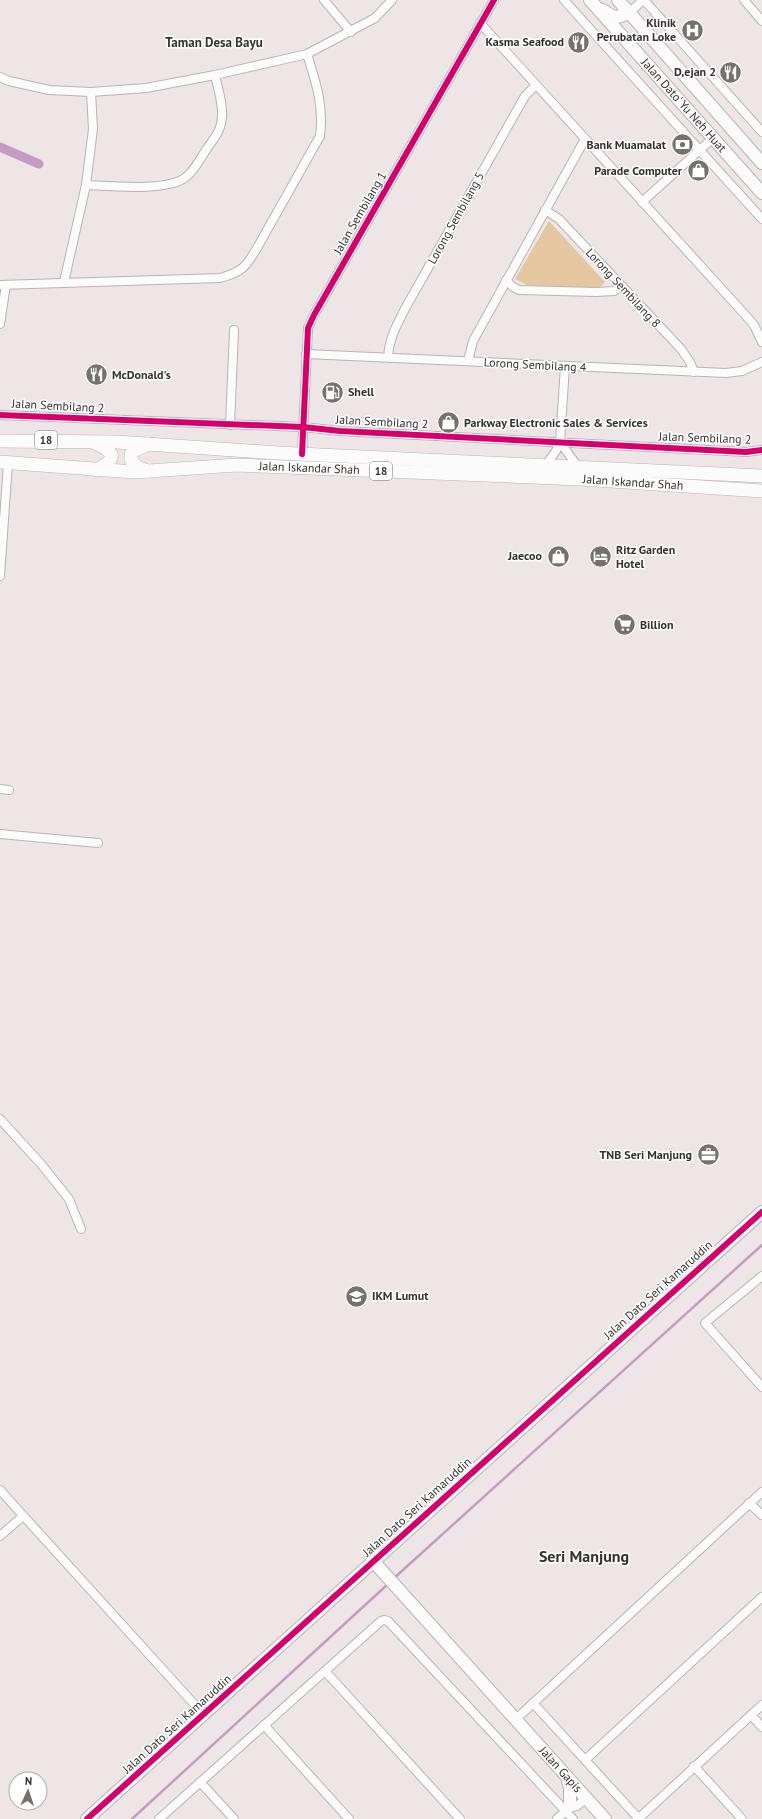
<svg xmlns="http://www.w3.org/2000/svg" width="762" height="1819" viewBox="0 0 762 1819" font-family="'PT Sans',sans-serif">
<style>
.green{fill:#e4c7a1}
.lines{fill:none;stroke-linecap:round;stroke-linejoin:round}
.stream{stroke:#c59ac4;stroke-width:2.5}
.canal{stroke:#c59ac4;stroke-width:9}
.street-casing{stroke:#b9b3b3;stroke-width:10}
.secondary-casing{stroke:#b9b3b3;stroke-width:14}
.primary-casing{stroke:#b9b3b3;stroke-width:14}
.street{stroke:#fcfbfb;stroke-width:8}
.secondary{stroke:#fcfbfb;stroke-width:12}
.primary{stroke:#fcfbfb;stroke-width:13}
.cycleway-casing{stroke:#fff;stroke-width:8}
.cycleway{stroke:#d6006c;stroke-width:6}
.labels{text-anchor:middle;stroke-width:3;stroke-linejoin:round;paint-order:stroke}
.shield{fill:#fff;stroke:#726e6d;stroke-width:1}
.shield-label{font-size:11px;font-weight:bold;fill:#35302f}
.poi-label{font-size:12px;font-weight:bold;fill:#35302f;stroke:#fff;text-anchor:end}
.street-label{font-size:12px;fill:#35302f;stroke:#fff}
.neighbourhood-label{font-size:13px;font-weight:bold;fill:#35302f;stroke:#fff}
.district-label{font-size:16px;font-weight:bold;fill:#35302f;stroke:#fff}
</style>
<rect width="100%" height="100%" fill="#eee6e6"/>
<path class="green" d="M549,221l56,61 -7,7 -71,-4 -12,-6z"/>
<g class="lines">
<g class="stream">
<path d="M393,1579l369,-334"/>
<path d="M132,1819l256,-235"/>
</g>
<path class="canal" d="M0,147l39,17"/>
<defs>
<g id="street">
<path d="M324,0l27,32"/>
<path d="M564,0l198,219"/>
<path d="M644,0l118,132"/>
<path d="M744,0l18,21"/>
<path d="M630,12l13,-12"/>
<path d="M480,23l258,284 16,18 8,17"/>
<path d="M0,77l9,4 40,9 42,2 55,-4 69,-13 92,-21 68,-36 17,-18"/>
<path d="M86,185c23,1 82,7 100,-8 9,-7 14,-18 20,-27 4,-6 9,-12 12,-18 9,-17 1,-39 -3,-57"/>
<path d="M642,202l71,-64"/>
<path d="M545,210l14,9 122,130 9,13 4,10"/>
<path d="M506,280l7,7 6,3 77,2 18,-1 8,-5"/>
<path d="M64,282l22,-97 7,-56 -2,-37"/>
<path d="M0,285l220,-7c22,-6 26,-11 37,-30l63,-112c4,-31 -4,-53 -13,-82"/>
<path d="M0,324l6,-39"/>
<path d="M306,354l420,19 16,-2 20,-9"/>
<path d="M388,357c1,-18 9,-33 18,-50l119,-211 11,-11"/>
<path d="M468,361l5,-20 112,-202"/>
<path d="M0,415l303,12 37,4 406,21 16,-2"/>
<path d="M230,425l4,-95"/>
<path d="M560,442l18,25"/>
<path d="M302,454l6,-126 6,-13 180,-315"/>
<path d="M545,466l11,-15 4,-9 5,-76"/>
<path d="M0,576l8,-113"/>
<path d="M0,789l9,1"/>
<path d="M0,834l98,9"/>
<path d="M0,1119l41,45 28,35 12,30"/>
<path d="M762,1276l-57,47 57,64"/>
<path d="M0,1490l204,225"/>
<path d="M749,1503l13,12"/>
<path d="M0,1536l23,-20"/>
<path d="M325,1671l135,148"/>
<path d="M533,1703l106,116"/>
<path d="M751,1715l11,12"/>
<path d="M516,1719l246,-227"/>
<path d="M264,1725l85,94"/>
<path d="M585,1760l177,-163"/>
<path d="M694,1766l48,53"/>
<path d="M200,1782l34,37"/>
<path d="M159,1819l222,-198 3,-1 4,1 185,198"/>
<path d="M557,1819l12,-11 8,-2 9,-8"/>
<path d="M638,1819l124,-114"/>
</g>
<g id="secondary">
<path id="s1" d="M590,0l172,193"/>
<path d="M618,0l144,163"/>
<path d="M603,10c10,8 15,9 27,2"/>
<path id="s2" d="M374,1562l231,257"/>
<path d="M567,1777l3,11v15"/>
<path d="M87,1819l675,-607"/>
</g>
<g id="primary">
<path d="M0,441l117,1 161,11 484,23"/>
<path d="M95,443c21,9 22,16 2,27"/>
<path id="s3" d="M0,462l134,10 103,-7 344,14 181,12"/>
<path d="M147,471l-10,-4 -6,-7v-6l4,-4 13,-6"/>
</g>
</defs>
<use href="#street" class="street-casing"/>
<use href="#secondary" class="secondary-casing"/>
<use href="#primary" class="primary-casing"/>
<use href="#street" class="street"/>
<use href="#secondary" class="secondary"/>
<use href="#primary" class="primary"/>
<defs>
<g id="cycleway">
<path d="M0,415l303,12 37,4 406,21 16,-2"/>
<path d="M302,454l6,-126 6,-13 180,-315"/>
<path d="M87,1819l675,-607"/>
</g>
</defs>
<use href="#cycleway" class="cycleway-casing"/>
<use href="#cycleway" class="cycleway"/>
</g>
<defs>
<symbol id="hospital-disc" viewBox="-11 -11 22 22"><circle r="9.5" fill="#76706f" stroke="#fff"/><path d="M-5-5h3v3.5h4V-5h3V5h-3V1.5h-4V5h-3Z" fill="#fff"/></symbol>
<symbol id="restaurant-disc" viewBox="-11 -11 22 22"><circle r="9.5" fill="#76706f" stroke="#fff"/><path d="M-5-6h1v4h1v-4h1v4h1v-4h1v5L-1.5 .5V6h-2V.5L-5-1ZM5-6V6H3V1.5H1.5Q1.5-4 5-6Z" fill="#fff"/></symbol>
<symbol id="bank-disc" viewBox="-11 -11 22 22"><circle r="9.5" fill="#76706f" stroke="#fff"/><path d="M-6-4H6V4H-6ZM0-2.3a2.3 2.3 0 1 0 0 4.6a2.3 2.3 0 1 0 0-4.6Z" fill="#fff"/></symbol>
<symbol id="shop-disc" viewBox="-11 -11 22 22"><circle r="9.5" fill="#76706f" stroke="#fff"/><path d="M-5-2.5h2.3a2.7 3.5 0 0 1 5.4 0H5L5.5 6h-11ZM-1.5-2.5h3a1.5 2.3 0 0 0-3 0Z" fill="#fff"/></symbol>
<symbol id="fuel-disc" viewBox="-11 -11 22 22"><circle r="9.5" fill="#76706f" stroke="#fff"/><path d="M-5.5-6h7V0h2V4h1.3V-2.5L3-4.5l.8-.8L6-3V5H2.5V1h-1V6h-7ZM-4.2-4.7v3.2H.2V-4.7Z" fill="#fff"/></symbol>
<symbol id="hotel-disc" viewBox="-11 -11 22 22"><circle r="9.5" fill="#76706f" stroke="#fff"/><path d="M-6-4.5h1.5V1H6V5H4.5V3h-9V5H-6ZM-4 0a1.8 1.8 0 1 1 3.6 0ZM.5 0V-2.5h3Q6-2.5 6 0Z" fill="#fff"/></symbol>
<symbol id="supermarket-disc" viewBox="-11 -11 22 22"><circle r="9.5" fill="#76706f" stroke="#fff"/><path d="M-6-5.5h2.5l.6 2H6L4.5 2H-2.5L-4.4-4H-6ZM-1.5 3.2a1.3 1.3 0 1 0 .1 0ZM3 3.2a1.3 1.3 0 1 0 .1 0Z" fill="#fff"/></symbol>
<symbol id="office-disc" viewBox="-11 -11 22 22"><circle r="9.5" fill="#76706f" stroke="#fff"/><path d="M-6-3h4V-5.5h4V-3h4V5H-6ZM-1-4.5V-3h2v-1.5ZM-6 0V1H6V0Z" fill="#fff"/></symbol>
<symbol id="university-disc" viewBox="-11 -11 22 22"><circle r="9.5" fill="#76706f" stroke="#fff"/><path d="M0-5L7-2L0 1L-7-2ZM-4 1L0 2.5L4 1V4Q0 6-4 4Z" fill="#fff"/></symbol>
</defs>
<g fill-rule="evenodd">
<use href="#hospital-disc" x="680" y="18" width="25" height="25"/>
<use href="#restaurant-disc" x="566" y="30" width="25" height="25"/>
<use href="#restaurant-disc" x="718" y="60" width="25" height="25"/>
<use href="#bank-disc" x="670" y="132" width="25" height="25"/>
<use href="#shop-disc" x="686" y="158" width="25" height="25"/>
<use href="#restaurant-disc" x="84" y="362" width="25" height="25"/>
<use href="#fuel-disc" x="320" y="380" width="25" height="25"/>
<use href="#shop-disc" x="436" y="410" width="25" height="25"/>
<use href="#shop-disc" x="546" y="544" width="25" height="25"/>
<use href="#hotel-disc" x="588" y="544" width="25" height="25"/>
<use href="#supermarket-disc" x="612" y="612" width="25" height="25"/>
<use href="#office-disc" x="696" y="1142" width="25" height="25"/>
<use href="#university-disc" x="344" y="1284" width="25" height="25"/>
</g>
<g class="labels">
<g class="shield">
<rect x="35" y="431" width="22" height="18" rx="3"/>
<rect x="370" y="462" width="22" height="18" rx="3"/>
</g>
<g class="shield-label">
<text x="46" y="444">18</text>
<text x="381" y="475">18</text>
</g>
<g class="poi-label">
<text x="676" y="27">Klinik<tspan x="676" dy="14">Perubatan Loke</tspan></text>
<text x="564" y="46">Kasma Seafood</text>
<text x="716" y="76">D,ejan 2</text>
<text x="666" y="149">Bank Muamalat</text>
<text x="682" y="175">Parade Computer</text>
<text x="112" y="379" text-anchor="start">McDonald's</text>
<text x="348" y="396" text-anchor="start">Shell</text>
<text x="464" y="427" text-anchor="start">Parkway Electronic Sales &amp; Services</text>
<text x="616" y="554" text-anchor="start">Ritz Garden<tspan x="616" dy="14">Hotel</tspan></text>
<text x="542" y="560">Jaecoo</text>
<text x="640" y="629" text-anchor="start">Billion</text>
<text x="692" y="1159">TNB Seri Manjung</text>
<text x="372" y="1300" text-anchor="start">IKM Lumut</text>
</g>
<g class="street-label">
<text dy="4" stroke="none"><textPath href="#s1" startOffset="141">Jalan Dato' Yu Neh Huat</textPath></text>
<text transform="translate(360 213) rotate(-60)" y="4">Jalan Sembilang 1</text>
<text transform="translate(456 218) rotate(-61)" y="4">Lorong Sembilang 5</text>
<text transform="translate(623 288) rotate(47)" y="4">Lorong Sembilang 8</text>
<text transform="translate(535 365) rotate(3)" y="4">Lorong Sembilang 4</text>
<text transform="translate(58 406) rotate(3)" y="4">Jalan Sembilang 2</text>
<text transform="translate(382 422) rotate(3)" y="4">Jalan Sembilang 2</text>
<text transform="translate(705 438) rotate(2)" y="4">Jalan Sembilang 2</text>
<text dy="4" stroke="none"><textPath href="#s3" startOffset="310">Jalan Iskandar Shah</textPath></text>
<text dy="4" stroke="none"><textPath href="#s3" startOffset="634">Jalan Iskandar Shah</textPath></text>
<text transform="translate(658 1290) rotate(-42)" y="4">Jalan Dato Seri Kamaruddin</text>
<text transform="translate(417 1507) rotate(-42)" y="4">Jalan Dato Seri Kamaruddin</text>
<text transform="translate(177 1724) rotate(-42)" y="4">Jalan Dato Seri Kamaruddin</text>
<text dy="4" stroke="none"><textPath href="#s2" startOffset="279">Jalan Gapis</textPath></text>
</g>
<g class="neighbourhood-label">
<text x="214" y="47">Taman Desa Bayu</text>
</g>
<g class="district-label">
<text x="584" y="1562">Seri Manjung</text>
</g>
</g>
<g transform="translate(28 1791) rotate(3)"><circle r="19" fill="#ffffff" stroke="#aeacac"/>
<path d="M0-3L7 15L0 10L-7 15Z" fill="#76706f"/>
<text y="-6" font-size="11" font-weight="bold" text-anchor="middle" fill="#35302f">N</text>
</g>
</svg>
